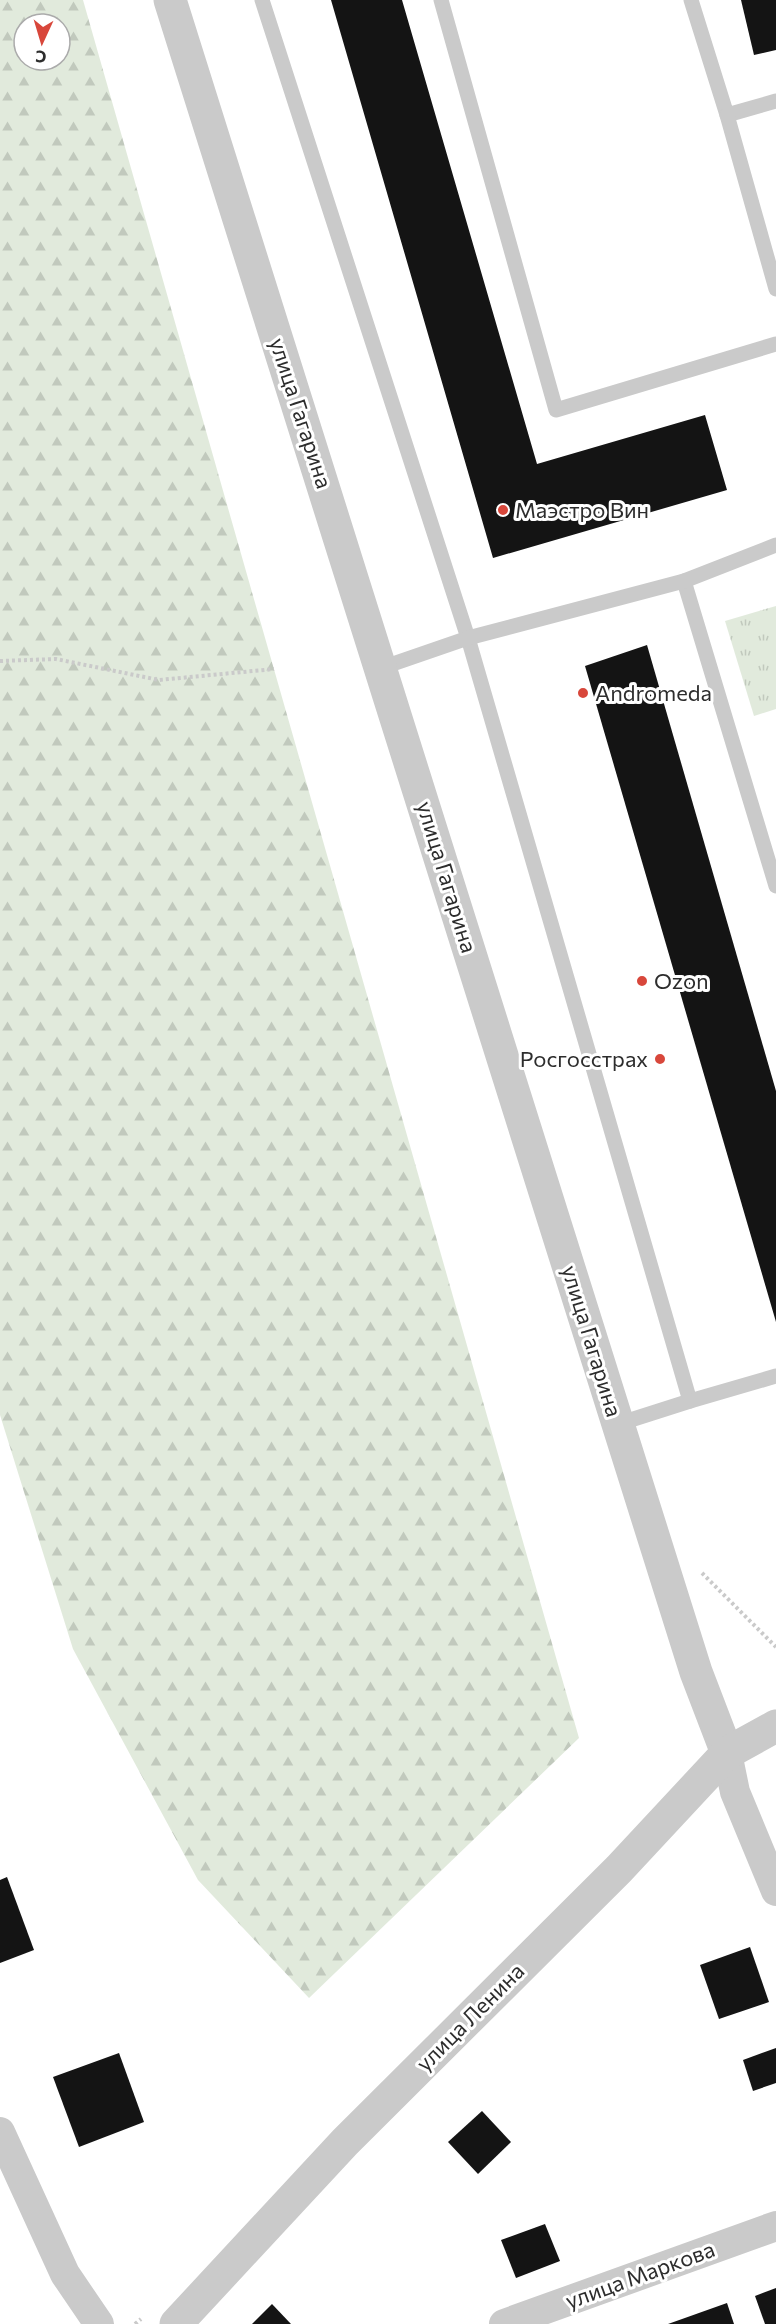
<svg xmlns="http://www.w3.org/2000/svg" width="776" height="2324" viewBox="0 0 776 2324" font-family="Commissioner,sans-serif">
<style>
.forest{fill:url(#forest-firs);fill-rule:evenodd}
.park{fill:url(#park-tufts)}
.building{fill:#141414}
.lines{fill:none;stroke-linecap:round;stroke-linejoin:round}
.path{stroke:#cacaca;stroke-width:4;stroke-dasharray:3 3;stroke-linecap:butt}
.service{stroke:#cacaca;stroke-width:15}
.minor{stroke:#cacaca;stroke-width:30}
.tertiary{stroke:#cacaca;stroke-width:33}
.poi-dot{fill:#d8473b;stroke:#fff;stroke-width:2}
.labels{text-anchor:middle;stroke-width:6;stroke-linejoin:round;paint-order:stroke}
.street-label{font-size:22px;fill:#2d2d2d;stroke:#fff}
.poi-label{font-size:22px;fill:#2d2d2d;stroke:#fff;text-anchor:start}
</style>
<defs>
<pattern id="forest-firs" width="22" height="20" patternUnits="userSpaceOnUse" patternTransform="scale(1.5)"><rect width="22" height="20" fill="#e1eadc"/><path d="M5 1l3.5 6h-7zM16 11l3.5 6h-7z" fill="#c1c9bd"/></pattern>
<pattern id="park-tufts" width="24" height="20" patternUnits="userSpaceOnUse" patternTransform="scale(1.5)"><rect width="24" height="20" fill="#e1eadc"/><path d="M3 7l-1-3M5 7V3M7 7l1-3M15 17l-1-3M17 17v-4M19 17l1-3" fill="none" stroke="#c1c9bd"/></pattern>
</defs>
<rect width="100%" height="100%" fill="#fff"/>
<path class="forest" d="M0,0h83l496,1738 -270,260 -111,-118 -125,-231 -73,-234zM24,24h36v36h-36z"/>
<path class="park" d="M776,606v103l-22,7 -29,-95z"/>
<g class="building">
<path d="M331,0h71l135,464 168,-49 22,75 -234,68z"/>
<path d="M741,0h35v50l-22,5z"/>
<path d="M647,645l129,446v231l-191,-656z"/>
<path d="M7,1877l27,73 -34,13v-83z"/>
<path d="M750,1947l19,55 -50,17 -19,-54z"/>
<path d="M776,2048v35l-23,8 -10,-31z"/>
<path d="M119,2053l25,69 -65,25 -26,-70z"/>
<path d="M482,2111l29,31 -33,32 -30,-32z"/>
<path d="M545,2224l15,37 -44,17 -15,-38z"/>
<path d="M776,2288v36h-11l-10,-28z"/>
<path d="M727,2303l7,21h-66z"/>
<path d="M272,2304l19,20h-39z"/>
</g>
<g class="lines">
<g class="path">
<path d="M0,661l56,-2 103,21 115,-11"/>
<path d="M702,1573l74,74"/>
<path d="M135,2324l6,-5"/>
</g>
<g class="service">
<path d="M262,0l206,638 222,763 86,-25"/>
<path d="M441,0l115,410 220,-66"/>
<path d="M691,0l36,115 49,-14"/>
<path d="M727,115l49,174"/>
<path d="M684,581l92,305"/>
<path d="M381,668l87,-30 216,-57 92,-36"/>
<path d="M618,1424l72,-23"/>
</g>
<g class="minor">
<path d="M727,1753l8,39 41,99"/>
<path d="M0,2132l65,142 34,50"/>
<path d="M504,2324l272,-98"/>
</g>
<g class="tertiary">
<path d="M170,0l526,1672 31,81"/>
<path d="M176,2324l169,-182 274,-273 108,-116 49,-27"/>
</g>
</g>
<g class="poi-dot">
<circle cx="503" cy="510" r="6"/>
<circle cx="583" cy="693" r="6"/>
<circle cx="642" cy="981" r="6"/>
<circle cx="660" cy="1059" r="6"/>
</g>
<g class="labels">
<g class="street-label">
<text transform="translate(301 413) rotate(72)" y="8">улица Гагарина</text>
<text transform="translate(447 877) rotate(73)" y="8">улица Гагарина</text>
<text transform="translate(592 1341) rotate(73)" y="8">улица Гагарина</text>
<text transform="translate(470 2017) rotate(-45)" y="8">улица Ленина</text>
<text transform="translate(640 2275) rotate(-20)" y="8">улица Маркова</text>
</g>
<g class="poi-label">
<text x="515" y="518">Маэстро Вин</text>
<text x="595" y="701">Andromeda</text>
<text x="654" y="989">Ozon</text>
<text x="648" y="1067" text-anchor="end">Росгосстрах</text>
</g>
</g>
<g transform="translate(42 42) rotate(184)"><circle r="28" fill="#ffffff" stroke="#ababab" stroke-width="1.5"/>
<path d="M0-4.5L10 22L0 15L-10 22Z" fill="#d8473b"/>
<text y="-9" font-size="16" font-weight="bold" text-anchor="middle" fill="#2d2d2d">С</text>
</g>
</svg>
